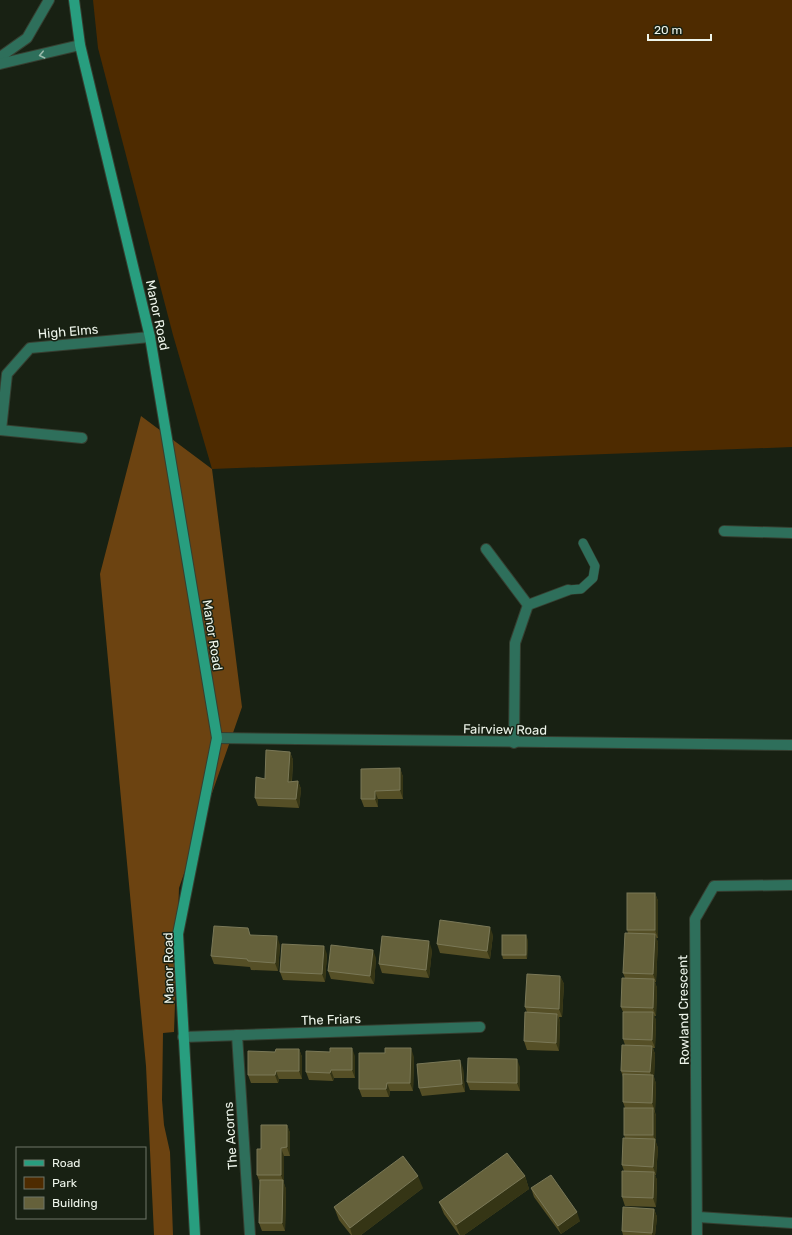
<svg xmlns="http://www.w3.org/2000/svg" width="792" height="1235" viewBox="0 0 792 1235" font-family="Rubik,sans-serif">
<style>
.green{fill:#4e2b00}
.forest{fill:#6c4311}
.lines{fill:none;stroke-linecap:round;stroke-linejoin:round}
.service-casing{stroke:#363f31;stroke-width:10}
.minor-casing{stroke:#363f31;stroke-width:12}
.tertiary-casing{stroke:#363f31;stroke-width:12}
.secondary-casing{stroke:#363f31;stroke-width:12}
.service{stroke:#2e6f5b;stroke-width:9}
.minor{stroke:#2e6f5b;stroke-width:10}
.tertiary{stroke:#2e6f5b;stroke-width:10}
.secondary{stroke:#289e7f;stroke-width:10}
.wall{fill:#554f26}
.shaded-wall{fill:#353515}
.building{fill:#65613b;stroke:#7a7857}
.oneway{stroke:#98b9aa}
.labels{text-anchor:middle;stroke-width:3;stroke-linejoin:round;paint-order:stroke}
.street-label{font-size:13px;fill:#eef5eb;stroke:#182113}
</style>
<rect width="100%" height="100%" fill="#182113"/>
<path class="green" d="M93,0h699v447l-580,22 -39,-134 -75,-287z"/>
<path class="forest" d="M141,416l71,53 30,238 -63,181 -5,144 -11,1 -1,67 2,25 6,27 3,83h-19l-8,-169 -46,-492z"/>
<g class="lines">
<defs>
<path id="service" d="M568,590l13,-1 12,-11 2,-12 -12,-23"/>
<g id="minor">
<path d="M0,430l82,8"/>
<path d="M1,430l6,-56 23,-26 120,-11"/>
<path d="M724,531l68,2"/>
<path d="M486,549l42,56 -13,38 -1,100"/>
<path d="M528,605l40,-15"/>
<path d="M217,738l575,7"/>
<path d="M237,1035l13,200"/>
<path d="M183,1037l297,-10"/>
<path d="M698,1217l94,6"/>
<path d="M697,1235l-2,-316 19,-33 78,-1"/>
</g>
<g id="tertiary">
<path d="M0,57l27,-19 22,-38"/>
<path d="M0,64l80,-19"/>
</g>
<path id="secondary" d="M74,0l6,45 70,292 67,401 -39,196 17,301"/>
</defs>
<use href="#service" class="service-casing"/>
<use href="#minor" class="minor-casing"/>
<use href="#tertiary" class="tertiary-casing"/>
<use href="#secondary" class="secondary-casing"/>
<use href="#service" class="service"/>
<use href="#minor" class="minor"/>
<use href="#tertiary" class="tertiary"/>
<use href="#secondary" class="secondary"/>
</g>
<g class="wall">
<path d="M290,752l3,8 -1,21h6l3,8 -2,19 -41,-2 -3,-8 10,-19z"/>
<path d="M400,768l3,9v22h-25v8h-14l-3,-8z"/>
<path d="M655,893l3,8v37h-2l2,4 -2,40h-1l2,6 -1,28h-2l2,4 -1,28h-2l2,6 -1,23 2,7 -1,28 1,4v27l2,5 -2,27h-1l2,5 -1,27 -31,-1 -3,-9 2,-26 -2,-6 3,-27 -1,-3 1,-27 -2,-6v-25l-2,-6 4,-26 -2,-6v-27l-2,-5 4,-29 -2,-5 5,-40 -1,-3z"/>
<path d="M250,935l30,10 -2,26 -27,-1 -1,-3 -36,-3 -3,-8z"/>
<path d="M493,935l-3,24 -50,-6 -3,-9z"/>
<path d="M528,940l-1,19h-24l-1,-4z"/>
<path d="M432,950l-3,28 -47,-5 -3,-9z"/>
<path d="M327,954l-2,28 -42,-2 -3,-8z"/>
<path d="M376,958l-2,26 -43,-5 -3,-8z"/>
<path d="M560,976l4,8 -2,33h-3l1,5 -1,29 -32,-1 -3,-9 3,-29 -2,-5z"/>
<path d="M299,1049l3,8v22h-23l-1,4h-27l-3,-8 27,-23z"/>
<path d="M355,1056v22h-21l-1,3 -24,-1 -3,-8z"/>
<path d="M414,1057l-1,34h-23l-1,6h-27l-3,-8z"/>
<path d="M520,1067v24l-50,-1 -3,-8z"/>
<path d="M463,1068l2,24 -43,4 -3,-8z"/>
<path d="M287,1125l3,8v23h-6v28l2,5 -1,42h-23l-3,-8 1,-40 -3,-8 4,-26z"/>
<path d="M525,1176l4,13 -65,46h-5l-15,-21 -5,-12z"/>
<path d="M423,1188l-62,47h-10l-12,-15 -5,-13z"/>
<path d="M531,1188l49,33 -19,13 -27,-37z"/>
<path d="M654,1209l3,8 -2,18h-32l-1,-4z"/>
</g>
<g class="shaded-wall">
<path d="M290,752l3,8 -2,30 -3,-8z"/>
<path d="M400,768l3,9v22l-3,-9z"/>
<path d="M298,781l3,8 -2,19 -3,-9z"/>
<path d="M375,791l3,8v8l-3,-8z"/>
<path d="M655,893l3,8v37l-3,-8z"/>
<path d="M490,927l3,8 -3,24 -3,-8z"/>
<path d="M655,934l3,8 -2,40 -3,-8z"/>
<path d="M526,935l2,5 -1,19 -1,-4z"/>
<path d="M277,936l3,9 -2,26 -3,-8z"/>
<path d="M429,941l3,9 -3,28 -3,-8z"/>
<path d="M324,946l3,8 -2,28 -3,-8z"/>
<path d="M373,950l3,8 -2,26 -4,-8z"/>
<path d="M560,976l4,8 -2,33 -3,-8z"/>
<path d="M654,979l3,9 -1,28 -3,-8z"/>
<path d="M653,1012l3,8 -1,28 -3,-8z"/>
<path d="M557,1014l3,8 -1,29 -3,-8z"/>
<path d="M652,1046l3,8 -1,23 2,7 -1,28 -3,-9 1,-23 -3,-8z"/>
<path d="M352,1048l3,8v22l-3,-8z"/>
<path d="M411,1048l3,9 -1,34 -3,-8z"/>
<path d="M299,1049l3,8v22l-3,-8z"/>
<path d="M517,1059l3,8v24l-3,-8z"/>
<path d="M460,1060l3,8 2,24 -3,-8z"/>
<path d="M331,1070l3,8 -1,3 -3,-8z"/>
<path d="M276,1071l3,8 -1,4 -3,-8z"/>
<path d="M387,1083l3,8 -1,6 -3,-8z"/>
<path d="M653,1108l3,8v27l-3,-8z"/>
<path d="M287,1125l3,8v23l-3,-9z"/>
<path d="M655,1139l3,9 -2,27 -3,-8z"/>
<path d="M281,1148l3,8v28l-3,-9z"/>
<path d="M654,1172l3,8 -1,27 -3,-9z"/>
<path d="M418,1176l5,12 -62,47h-9l-2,-7z"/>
<path d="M525,1176l4,13 -65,46h-4l-4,-10z"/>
<path d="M283,1180l3,9 -1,42 -3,-8z"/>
<path d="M654,1209l3,8 -2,18h-3v-2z"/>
<path d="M577,1212l3,9 -19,13 -3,-8z"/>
</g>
<g class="building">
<path d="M266,750l24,2 -2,30 10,-1 -2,18 -41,-1 1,-21 9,2z"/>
<path d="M400,768v22l-25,1v8h-14v-30z"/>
<rect x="627" y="893" width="28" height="37"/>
<path d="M440,920l50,7 -3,24 -50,-7z"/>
<path d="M214,926l34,2 2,7 27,1 -2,27 -27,-2 -1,-2 -36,-3z"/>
<path d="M625,933l30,1 -2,40 -30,-1z"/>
<rect x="502" y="935" width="24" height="20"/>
<path d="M382,936l47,5 -3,29 -47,-6z"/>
<path d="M282,944l42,2 -2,28 -42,-2z"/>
<path d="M331,945l42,5 -3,26 -42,-5z"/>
<path d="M527,974l33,2 -1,33 -34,-2z"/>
<path d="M622,978l32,1 -1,29 -32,-1z"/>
<path d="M525,1012l32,2 -1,29 -32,-2z"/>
<path d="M623,1012h30l-1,28 -29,-1z"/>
<path d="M622,1045l30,1 -2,26 -29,-1z"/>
<path d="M330,1048h22v22h-21l-1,3 -24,-1v-21l24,1z"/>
<path d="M385,1048h26l-1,35h-23l-1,6h-27v-36h26z"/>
<path d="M276,1049h23v22h-23l-1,4h-27v-24l27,1z"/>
<path d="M468,1058l49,1v24l-50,-1z"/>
<path d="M460,1060l2,24 -43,4 -2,-24z"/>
<path d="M623,1074l30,1 -1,28 -29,-1z"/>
<rect x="624" y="1108" width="29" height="27"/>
<path d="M261,1125h26v22l-6,1v27h-24v-26h4z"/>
<path d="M623,1138l32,1 -2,28 -31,-2z"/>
<path d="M507,1153l18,23 -69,49 -17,-23z"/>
<path d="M403,1156l15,20 -68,52 -16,-21z"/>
<path d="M622,1171l32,1 -1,26 -31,-1z"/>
<path d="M551,1175l26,37 -19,14 -27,-38z"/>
<path d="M260,1180h23l-1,43h-23z"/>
<path d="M623,1207l31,2 -2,24 -30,-2z"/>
</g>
<defs><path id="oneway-chevron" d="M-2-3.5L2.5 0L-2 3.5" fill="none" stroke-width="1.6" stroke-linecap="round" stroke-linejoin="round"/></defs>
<use class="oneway" href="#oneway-chevron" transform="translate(42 55) rotate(167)"/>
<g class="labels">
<g class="street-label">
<text transform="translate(158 315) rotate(78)" y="5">Manor Road</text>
<text transform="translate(68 331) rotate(-5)" y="5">High Elms</text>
<text transform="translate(213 635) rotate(81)" y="5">Manor Road</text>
<text transform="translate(505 729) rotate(1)" y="5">Fairview Road</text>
<text transform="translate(168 968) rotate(-91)" y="5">Manor Road</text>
<text transform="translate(683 1010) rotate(-91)" y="5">Rowland Crescent</text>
<text transform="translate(331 1019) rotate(-2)" y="5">The Friars</text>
<text transform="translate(230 1136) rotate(-94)" y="5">The Acorns</text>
</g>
</g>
<rect x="16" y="1147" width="130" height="72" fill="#182113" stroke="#6e7669"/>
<rect x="24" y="1160" width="20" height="6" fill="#289e7f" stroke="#6e7669"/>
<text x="52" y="1167" font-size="12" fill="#eef5eb">Road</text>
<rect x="24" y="1177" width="20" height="12" fill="#4e2b00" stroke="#6e7669"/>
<text x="52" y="1187" font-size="12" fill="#eef5eb">Park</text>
<rect x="24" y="1197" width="20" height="12" fill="#65613b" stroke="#6e7669"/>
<text x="52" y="1207" font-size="12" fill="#eef5eb">Building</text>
<path d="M648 34v6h63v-6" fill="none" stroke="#eef5eb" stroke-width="2"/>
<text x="654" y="34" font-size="12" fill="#eef5eb" stroke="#182113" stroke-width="3" paint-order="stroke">20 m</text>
</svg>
